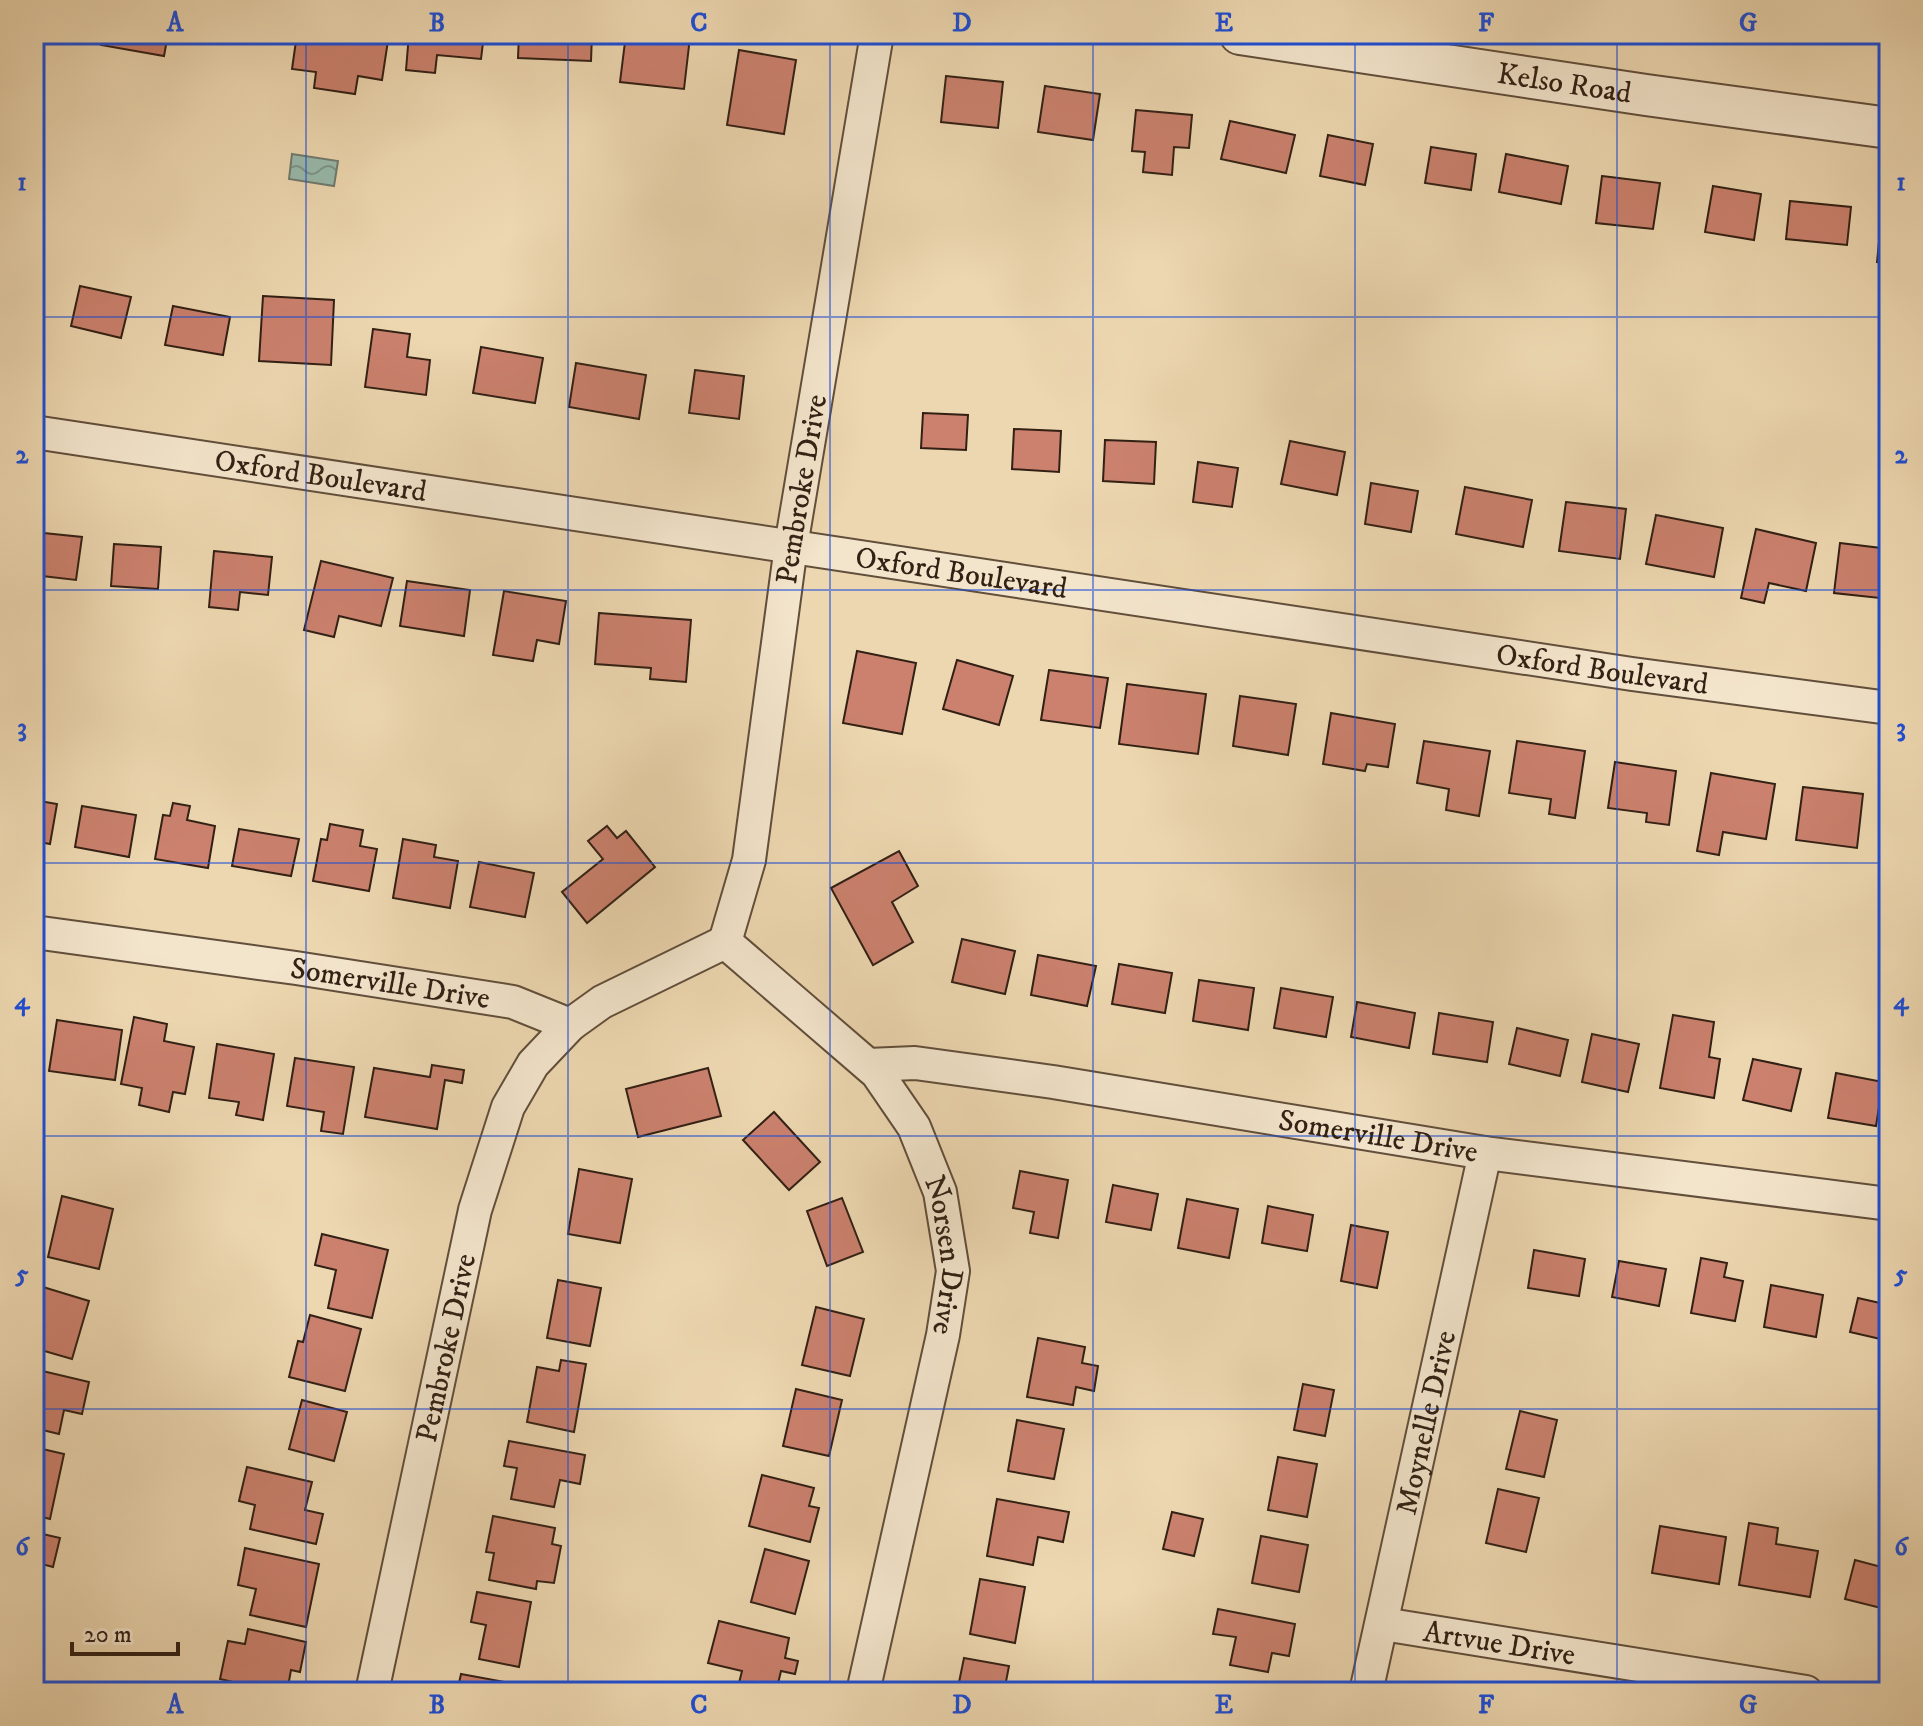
<svg xmlns="http://www.w3.org/2000/svg" width="1923" height="1726" viewBox="0 0 1923 1726" font-family="'IM FELL DW Pica',serif">
<style>
.water{fill:url(#water-waves);stroke:#707c6f;stroke-width:2}
.building{fill:#cb816e;stroke:#322014;stroke-width:2}
.lines{fill:none;stroke-linecap:round;stroke-linejoin:round}
.minor-casing{stroke:#614e3b;stroke-width:36}
.tertiary-casing{stroke:#614e3b;stroke-width:44}
.minor{stroke:#f3e5cc;stroke-width:32}
.tertiary{stroke:#f3e5cc;stroke-width:40}
.grid{fill:none;stroke:#1d4ed8;stroke-width:2;stroke-opacity:0.55}
.labels{text-anchor:middle;stroke-width:7;stroke-linejoin:round;paint-order:stroke}
.street-label{font-size:30px;fill:#322014;stroke:#f3e5cc}
.neatline{fill:none;stroke:#1d4ed8;stroke-width:3}
.grid-label{font-size:26px;text-anchor:middle;font-weight:bold;fill:#1d4ed8}
</style>
<defs>
<pattern id="water-waves" width="16" height="10" patternUnits="userSpaceOnUse" patternTransform="scale(2)"><rect width="16" height="10" fill="#99baac"/><path d="M0 5q4-4 8 0t8 0" fill="none" stroke="#7d978b"/></pattern>
</defs>
<rect width="100%" height="100%" fill="#edd7b0"/>
<filter id="stains"><feTurbulence type="fractalNoise" baseFrequency=".0025" numOctaves="4"/><feColorMatrix values="0 0 0 0 .2 0 0 0 0 .09 0 0 0 0 .02 0 0 0 .5 -.17"/></filter>
<radialGradient id="worn" r=".72"><stop offset=".6" stop-color="#630" stop-opacity="0"/><stop offset="1" stop-color="#630" stop-opacity=".3"/></radialGradient>
<path class="water" d="M292,154l46,7 -4,25 -45,-7z"/>
<g class="building">
<path d="M103,34h65l-4,22 -63,-11z"/>
<path d="M236,34h49l-1,5z"/>
<path d="M297,34h92l-7,46 -24,-4 -3,18 -41,-6 2,-16 -24,-3z"/>
<path d="M409,34h75l-3,25 -44,-4 -2,18 -29,-3z"/>
<path d="M519,34h73l-1,27 -73,-3z"/>
<path d="M626,34l64,3 -6,52 -64,-7z"/>
<path d="M739,50l57,10 -12,74 -57,-9z"/>
<path d="M946,76l57,6 -5,46 -57,-6z"/>
<path d="M1045,86l55,8 -7,46 -55,-8z"/>
<path d="M1136,110l56,5 -3,33 -15,-1 -2,28 -29,-3 2,-20 -13,-1z"/>
<path d="M1230,121l65,14 -9,38 -65,-14z"/>
<path d="M1328,135l45,9 -8,41 -45,-9z"/>
<path d="M1431,147l45,7 -5,36 -46,-7z"/>
<path d="M1506,154l62,12 -7,38 -62,-12z"/>
<path d="M1602,176l58,7 -7,46 -57,-6z"/>
<path d="M1713,186l48,8 -7,46 -49,-8z"/>
<path d="M1790,201l61,6 -4,38 -61,-6z"/>
<path d="M1882,212l7,1v50l-12,-1z"/>
<path d="M80,286l51,11 -10,41 -50,-12z"/>
<path d="M263,296l71,4 -3,65 -72,-4z"/>
<path d="M173,306l57,11 -7,38 -58,-10z"/>
<path d="M373,329l37,5 -3,23 23,3 -4,35 -61,-8z"/>
<path d="M481,347l62,11 -8,45 -62,-10z"/>
<path d="M576,363l70,12 -7,44 -70,-12z"/>
<path d="M695,370l49,6 -5,43 -50,-6z"/>
<path d="M923,413l45,2 -2,35 -45,-2z"/>
<path d="M1014,429l47,2 -2,41 -47,-3z"/>
<path d="M1105,440l51,2 -2,42 -51,-3z"/>
<path d="M1290,441l55,11 -8,43 -56,-11z"/>
<path d="M1198,462l40,6 -6,39 -39,-5z"/>
<path d="M1371,483l47,8 -7,41 -46,-8z"/>
<path d="M1465,487l67,13 -9,47 -67,-13z"/>
<path d="M1566,502l60,7 -6,50 -61,-8z"/>
<path d="M1656,515l67,13 -9,49 -68,-13z"/>
<path d="M1756,529l60,14 -10,48 -37,-8 -5,20 -23,-5z"/>
<path d="M34,532l48,5 -6,43 -42,-5z"/>
<path d="M1840,543l49,6v50l-55,-6z"/>
<path d="M114,544l47,3 -3,42 -47,-3z"/>
<path d="M214,551l58,6 -4,38 -28,-3 -2,18 -29,-3z"/>
<path d="M321,561l72,17 -12,48 -42,-10 -5,21 -30,-7z"/>
<path d="M407,581l63,9 -6,46 -64,-10z"/>
<path d="M504,591l62,10 -7,43 -22,-4 -4,21 -40,-6z"/>
<path d="M599,613l92,7 -5,62 -36,-3 1,-11 -56,-4z"/>
<path d="M857,651l59,12 -14,71 -59,-11z"/>
<path d="M957,660l56,16 -14,49 -56,-16z"/>
<path d="M1049,670l59,8 -8,50 -59,-8z"/>
<path d="M1127,684l79,10 -8,60 -79,-10z"/>
<path d="M1240,696l56,8 -8,51 -55,-9z"/>
<path d="M1331,713l64,11 -7,43 -21,-3 -2,7 -42,-7z"/>
<path d="M1424,741l66,10 -11,65 -33,-6 3,-21 -32,-6z"/>
<path d="M1517,741l68,10 -10,67 -26,-4 2,-15 -42,-6z"/>
<path d="M1615,762l61,9 -7,54 -23,-3 1,-9 -39,-5z"/>
<path d="M1711,773l64,11 -9,55 -43,-7 -4,23 -22,-4z"/>
<path d="M1803,787l60,7 -6,54 -61,-8z"/>
<path d="M34,800l23,4 -7,40 -16,-3z"/>
<path d="M173,803l17,3 -3,14 28,6 -7,42 -53,-9 8,-44 7,1z"/>
<path d="M82,806l54,9 -7,42 -54,-10z"/>
<path d="M330,824l33,6 -3,16 17,3 -8,42 -56,-10 8,-42 6,1z"/>
<path d="M607,826l10,12 9,-7 29,36 -68,56 -25,-31 41,-33 -15,-18z"/>
<path d="M239,829l60,10 -8,37 -59,-10z"/>
<path d="M403,839l33,6 -2,12 24,4 -8,47 -57,-10z"/>
<path d="M899,851l19,35 -26,16 21,40 -40,23 -42,-77z"/>
<path d="M479,862l55,11 -9,44 -55,-10z"/>
<path d="M962,939l53,12 -10,43 -53,-12z"/>
<path d="M1038,955l58,11 -9,40 -56,-11z"/>
<path d="M1119,964l53,9 -7,40 -53,-9z"/>
<path d="M1199,980l55,8 -6,42 -55,-9z"/>
<path d="M1281,988l52,9 -7,40 -52,-9z"/>
<path d="M1357,1002l58,11 -6,35 -58,-11z"/>
<path d="M1439,1013l54,9 -6,40 -54,-8z"/>
<path d="M1673,1015l41,7 -5,35 11,2 -6,39 -54,-10z"/>
<path d="M134,1017l33,7 -3,17 30,6 -9,47 -12,-2 -4,20 -30,-7 3,-17 -21,-4z"/>
<path d="M57,1020l65,10 -7,50 -66,-9z"/>
<path d="M1517,1028l51,12 -8,36 -51,-12z"/>
<path d="M1592,1034l47,10 -11,48 -46,-10z"/>
<path d="M217,1044l57,10 -11,66 -27,-5 3,-13 -30,-4z"/>
<path d="M295,1058l59,9 -11,67 -22,-3 3,-19 -37,-6z"/>
<path d="M1753,1059l48,10 -10,42 -48,-11z"/>
<path d="M432,1065l32,5 -2,13 -17,-3 -8,49 -72,-12 9,-49 56,9z"/>
<path d="M708,1068l13,48 -83,21 -12,-48z"/>
<path d="M1836,1073l47,9 -7,44 -48,-8z"/>
<path d="M774,1112l46,50 -31,28 -46,-50z"/>
<path d="M579,1169l53,10 -12,64 -52,-9z"/>
<path d="M1020,1171l48,9 -10,58 -28,-5 4,-21 -21,-4z"/>
<path d="M1113,1185l45,9 -7,36 -45,-8z"/>
<path d="M62,1196l51,13 -14,60 -51,-12z"/>
<path d="M842,1198l21,54 -36,14 -20,-55z"/>
<path d="M1187,1199l51,10 -9,49 -51,-10z"/>
<path d="M1268,1206l45,9 -6,36 -45,-8z"/>
<path d="M1351,1225l37,7 -11,56 -36,-7z"/>
<path d="M322,1234l66,16 -16,68 -44,-10 8,-38 -21,-5z"/>
<path d="M1534,1250l51,9 -6,37 -51,-8z"/>
<path d="M1701,1258l26,5 -3,14 19,4 -8,40 -44,-8z"/>
<path d="M1619,1261l47,8 -7,37 -47,-9z"/>
<path d="M558,1280l43,8 -11,58 -43,-8z"/>
<path d="M1771,1285l52,10 -7,42 -52,-10z"/>
<path d="M43,1287l46,14 -17,58 -38,-11v-32z"/>
<path d="M1858,1298l31,7v36l-39,-9z"/>
<path d="M816,1307l48,12 -14,57 -48,-11z"/>
<path d="M310,1315l51,14 -16,62 -56,-14 9,-36 5,1z"/>
<path d="M1038,1338l47,9 -3,16 16,3 -4,25 -18,-4 -3,18 -46,-8z"/>
<path d="M561,1360l25,4 -12,68 -47,-10 10,-55 22,4z"/>
<path d="M34,1369l55,13 -7,32 -18,-4 -5,24 -25,-6z"/>
<path d="M1303,1384l31,6 -9,46 -31,-6z"/>
<path d="M796,1389l46,11 -13,56 -46,-10z"/>
<path d="M302,1400l45,12 -13,49 -45,-12z"/>
<path d="M1520,1411l37,9 -13,57 -38,-8z"/>
<path d="M1017,1420l47,9 -10,50 -46,-8z"/>
<path d="M509,1441l76,14 -5,29 -20,-4 -6,27 -43,-8 6,-31 -13,-2z"/>
<path d="M34,1447l30,7 -14,65 -16,-4z"/>
<path d="M1278,1457l39,7 -10,53 -39,-7z"/>
<path d="M247,1467l65,15 -7,28 18,4 -7,30 -66,-15 5,-24 -16,-4z"/>
<path d="M762,1475l52,13 -5,18 10,2 -9,34 -61,-16z"/>
<path d="M1498,1489l41,9 -13,54 -40,-9z"/>
<path d="M997,1499l72,13 -6,30 -25,-5 -5,28 -46,-9z"/>
<path d="M1172,1512l31,7 -9,37 -31,-7z"/>
<path d="M493,1516l62,12 -3,16 9,2 -7,37 -17,-2 -1,8 -47,-9 5,-27 -8,-1z"/>
<path d="M1749,1523l29,5 -2,16 42,7 -8,46 -71,-12z"/>
<path d="M1660,1526l66,11 -7,47 -67,-11z"/>
<path d="M34,1532l26,6 -7,29 -19,-5z"/>
<path d="M1261,1536l47,9 -9,47 -47,-9z"/>
<path d="M245,1548l74,16 -13,63 -56,-12 6,-26 -18,-4z"/>
<path d="M765,1549l44,12 -14,53 -44,-12z"/>
<path d="M1855,1560l34,9v41l-44,-11z"/>
<path d="M980,1579l45,8 -10,56 -45,-9z"/>
<path d="M477,1592l54,10 -12,65 -40,-8 7,-34 -15,-3z"/>
<path d="M1218,1609l77,15 -6,32 -17,-3 -4,19 -38,-7 6,-28 -23,-3z"/>
<path d="M719,1621l70,17 -4,20 13,3 -3,13 -14,-3 -5,21h-19l-19,-5 4,-16 -34,-8z"/>
<path d="M248,1629l58,13 -6,30 -9,-2 -4,22h-56l2,-10 -13,-3 8,-38 17,3z"/>
<path d="M964,1658l45,8 -5,26h-47z"/>
<path d="M461,1674l54,10 -1,8h-57z"/>
</g>
<g class="lines">
<defs>
<g id="minor">
<path id="s1" d="M34,432l1598,242 257,34"/>
<path id="s2" d="M34,932l262,36 217,34 57,23 32,-23 123,-60"/>
<path id="s3" d="M725,942l24,-82 42,-314 86,-512"/>
<path id="s4" d="M725,942l152,131 37,54 26,65 13,79 -10,64 -80,357"/>
<path id="s5" d="M868,1065l47,-2 138,19 432,71 404,51"/>
<path id="s6" d="M1383,1624l423,68"/>
<path id="s7" d="M372,1692l103,-482 33,-103 25,-43 37,-39"/>
<path id="s8" d="M1366,1692l119,-539"/>
</g>
<g id="tertiary">
<path id="s9" d="M1240,34l406,61 243,33"/>
</g>
</defs>
<use href="#minor" class="minor-casing"/>
<use href="#tertiary" class="tertiary-casing"/>
<use href="#minor" class="minor"/>
<use href="#tertiary" class="tertiary"/>
</g>
<path class="grid" d="M306,34v1658M568,34v1658M830,34v1658M1093,34v1658M1355,34v1658M1617,34v1658M34,317h1855M34,590h1855M34,863h1855M34,1136h1855M34,1409h1855"/>
<g class="labels">
<g class="street-label">
<text dy="10" stroke="none"><textPath href="#s9" startOffset="328">Kelso Road</textPath></text>
<text dy="10" stroke="none"><textPath href="#s1" startOffset="290">Oxford Boulevard</textPath></text>
<text dy="10" stroke="none"><textPath href="#s3" startOffset="460">Pembroke Drive</textPath></text>
<text dy="10" stroke="none"><textPath href="#s1" startOffset="938">Oxford Boulevard</textPath></text>
<text dy="10" stroke="none"><textPath href="#s1" startOffset="1586">Oxford Boulevard</textPath></text>
<text dy="10" stroke="none"><textPath href="#s2" startOffset="360">Somerville Drive</textPath></text>
<text dy="10" stroke="none"><textPath href="#s5" startOffset="516">Somerville Drive</textPath></text>
<text dy="10" stroke="none"><textPath href="#s4" startOffset="400">Norsen Drive</textPath></text>
<text dy="10" stroke="none"><textPath href="#s7" startOffset="352">Pembroke Drive</textPath></text>
<text dy="10" stroke="none"><textPath href="#s8" startOffset="276">Moynelle Drive</textPath></text>
<text dy="10" stroke="none"><textPath href="#s6" startOffset="118">Artvue Drive</textPath></text>
</g>
</g>
<rect width="1923" height="1726" fill="none" stroke="#edd7b0" stroke-width="88"/>
<path d="M72 1642v12h106v-12" fill="none" stroke="#322014" stroke-width="4"/>
<text x="84" y="1642" font-size="24" fill="#322014" stroke="#f3e5cc" stroke-width="6" paint-order="stroke">20 m</text>
<rect x="44" y="44" width="1835" height="1638" class="neatline"/>
<g class="grid-label">
<text x="175" y="31">A</text>
<text x="437" y="31">B</text>
<text x="699" y="31">C</text>
<text x="962" y="31">D</text>
<text x="1224" y="31">E</text>
<text x="1486" y="31">F</text>
<text x="1748" y="31">G</text>
<text x="22" y="190">1</text>
<text x="1901" y="190">1</text>
<text x="22" y="463">2</text>
<text x="1901" y="463">2</text>
<text x="22" y="736">3</text>
<text x="1901" y="736">3</text>
<text x="22" y="1009">4</text>
<text x="1901" y="1009">4</text>
<text x="22" y="1282">5</text>
<text x="1901" y="1282">5</text>
<text x="22" y="1555">6</text>
<text x="1901" y="1555">6</text>
<text x="175" y="1713">A</text>
<text x="437" y="1713">B</text>
<text x="699" y="1713">C</text>
<text x="962" y="1713">D</text>
<text x="1224" y="1713">E</text>
<text x="1486" y="1713">F</text>
<text x="1748" y="1713">G</text>
</g>
<rect width="100%" height="100%" filter="url(#stains)"/>
<rect width="100%" height="100%" fill="url(#worn)"/>
</svg>
